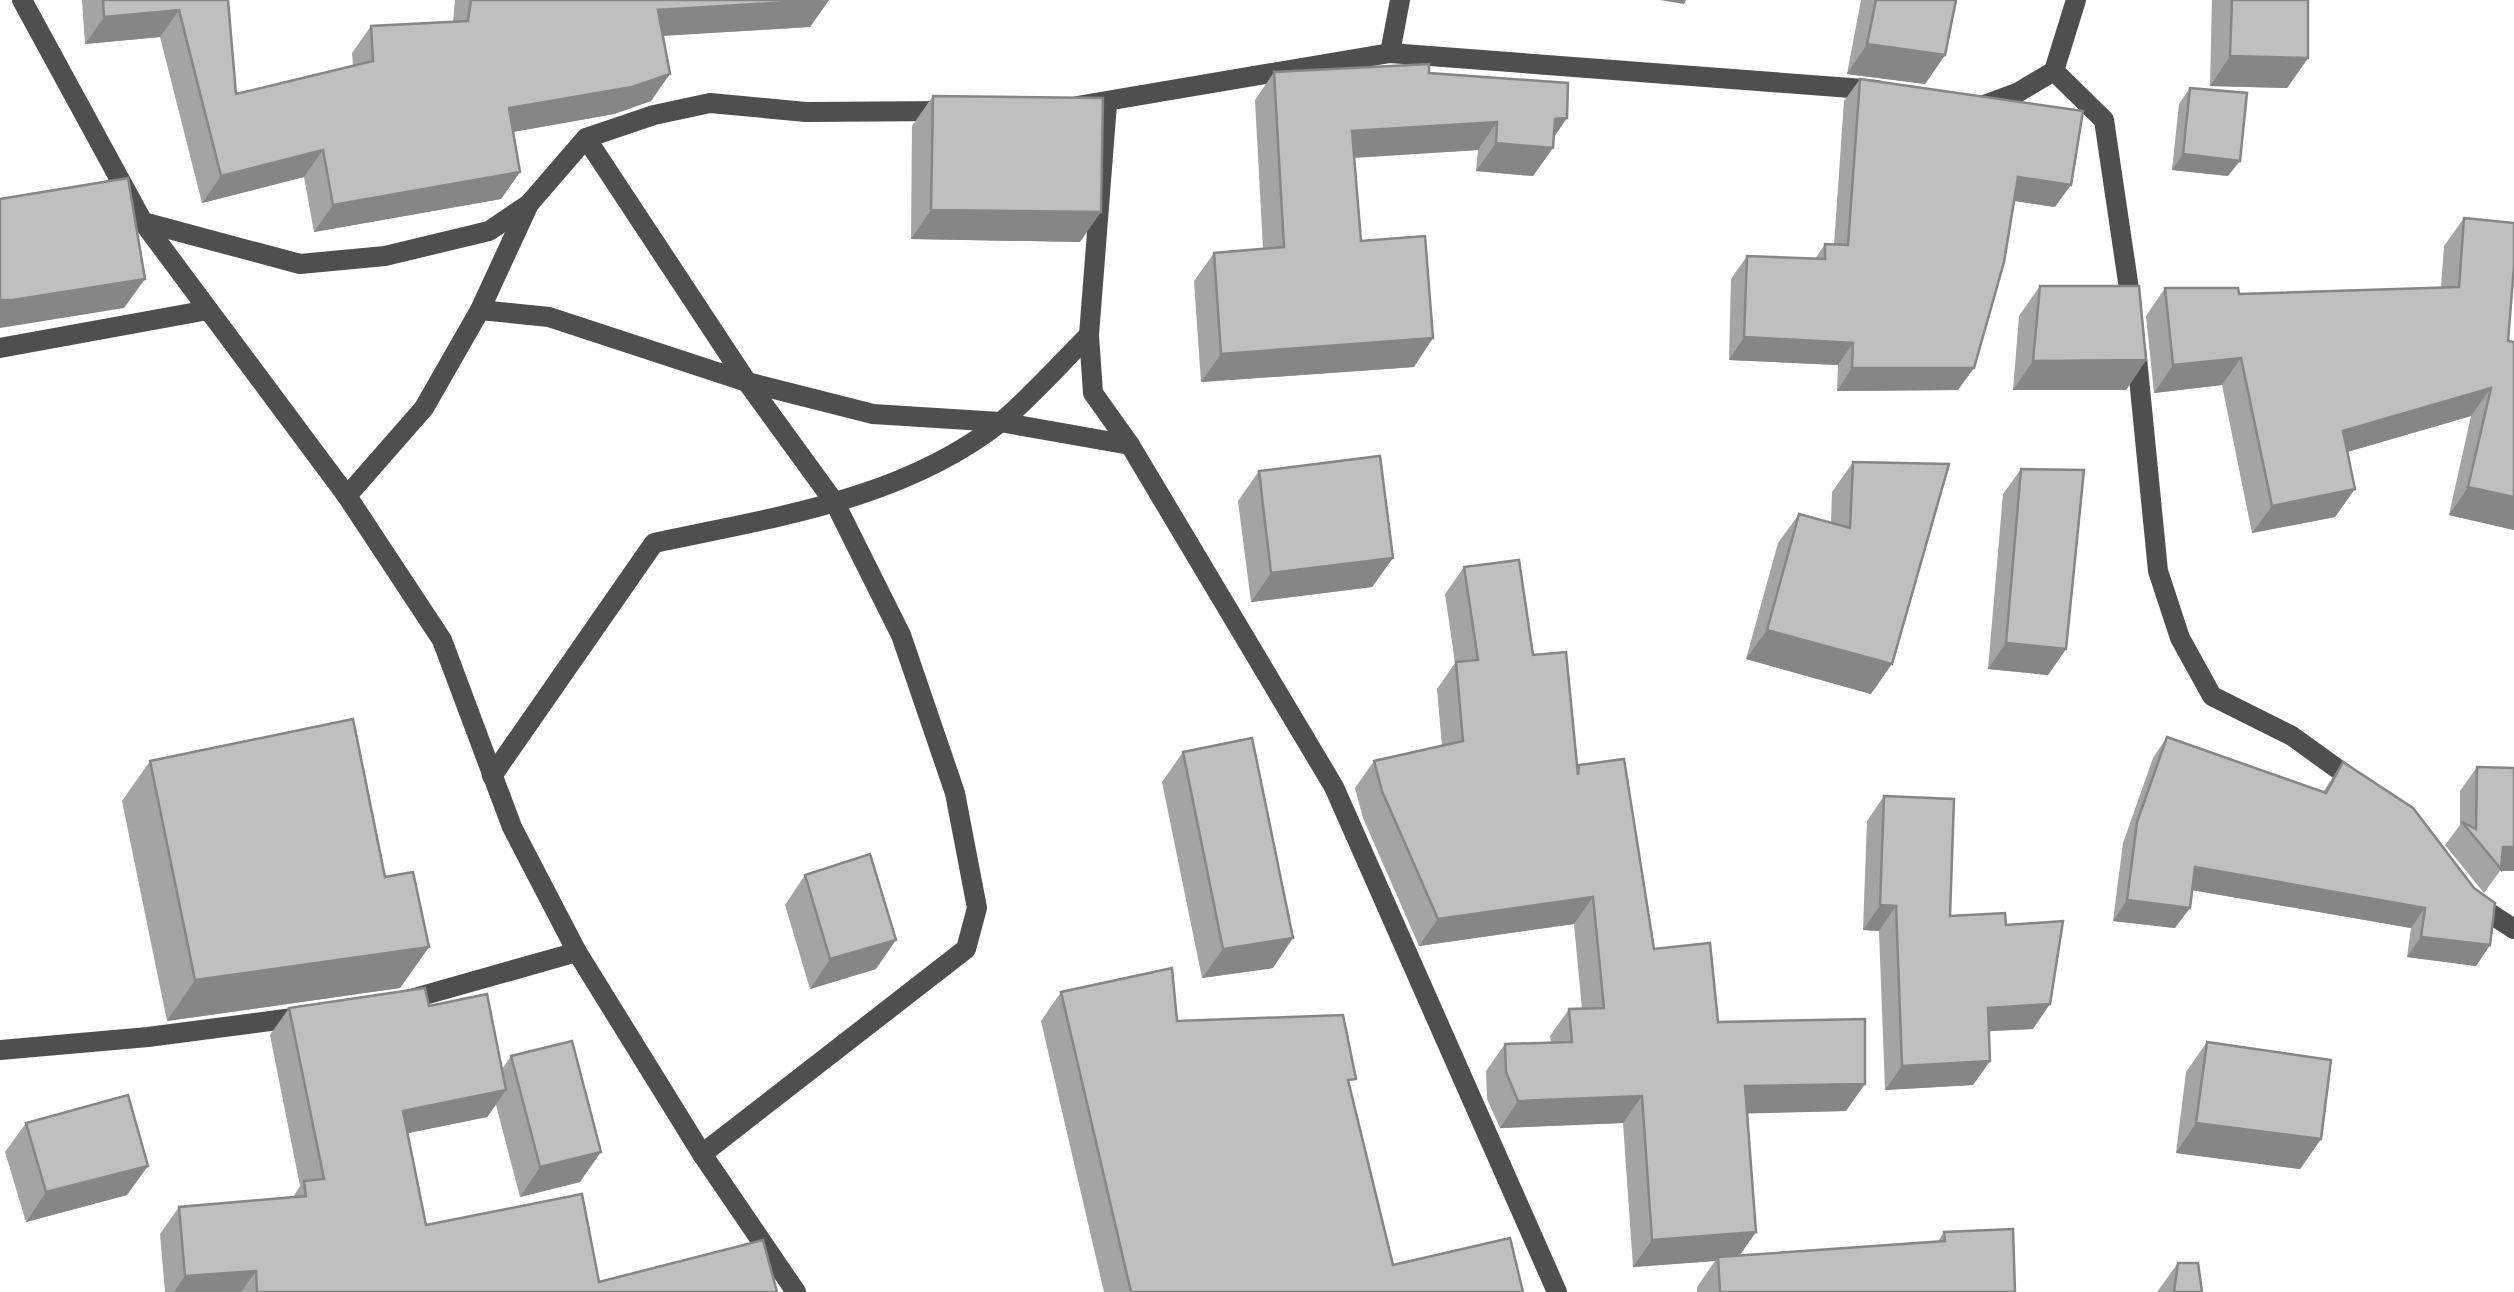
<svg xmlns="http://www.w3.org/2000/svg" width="2514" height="1292" viewBox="0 0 2514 1292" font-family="'Titillium Web',sans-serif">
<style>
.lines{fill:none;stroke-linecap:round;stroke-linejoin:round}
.minor{stroke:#4f4f4f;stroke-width:20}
.wall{fill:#a4a4a4}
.shaded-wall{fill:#868686}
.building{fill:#bfbfbf;stroke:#868686;stroke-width:2.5}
</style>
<rect width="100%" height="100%" fill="#fff"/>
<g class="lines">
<g class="minor">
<path d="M22,0l121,222 204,274 95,144 70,187 65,125 125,202 94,138"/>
<path d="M1390,53l10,-53"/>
<path d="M2054,71l50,49 28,189"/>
<path d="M1107,104l-18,231 4,58 37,52 204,342 223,505"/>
<path d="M1077,106l313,-53 487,37"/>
<path d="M1979,107l38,-14 37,-22 22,-71"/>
<path d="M586,138l161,244 88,121 66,132 54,158 22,115 -11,41 -264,205"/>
<path d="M143,222l157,42 85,-8 104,-25 40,-27 57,-66 68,-23 56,-12 96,9 142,-1"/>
<path d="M480,310l69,7 198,65 126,32 127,8 130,23"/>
<path d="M0,348l208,-38"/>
<path d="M2136,348l22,223 22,67 32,58 80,40 65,47"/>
<path d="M347,496l77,-88 56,-98 48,-104"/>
<path d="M492,776l162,-233c120,-26 248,-43 347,-121 31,-26 59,-58 88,-87"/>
<path d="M2474,903l40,26"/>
<path d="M400,1002l177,-50"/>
<path d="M0,1050l148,-13 160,-21"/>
</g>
</g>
<g class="wall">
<path d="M82,0h146l8,94 117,-28 -1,-13 19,-27 82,-4 2,-22h374l-19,27 -147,9 -12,65 -37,13 -101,18 7,40 -19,27 -187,33 -10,-55 -102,26 -42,-166 -75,7z"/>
<path d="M1861,0h95l-11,55 -20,29 -78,-10z"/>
<path d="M2212,0h96v58l-21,30 -77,-2z"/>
<path d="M1274,72l155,1 125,65 -21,38 -57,-5 2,-21 -124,8 7,83 53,126 -213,15 -7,-101 20,-28 49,-4 -8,-149z"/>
<path d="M1860,79l195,128 -41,-6 -56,189 -121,1 1,-26 -109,-5 2,-81 16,-23 68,3 10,-15 9,1 10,-144z"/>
<path d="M2190,88l38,88 -56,-6 7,-66z"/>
<path d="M933,96l147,146 -169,-3 1,-113z"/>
<path d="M2464,218l44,123 6,1v188l-65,-15 22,-99 -124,36 -12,65 -83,16 -30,-148 -68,8 -8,-77 19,-28 74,6 202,-6 3,-42z"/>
<path d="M2040,286l106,74 -20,30h-113l6,-74z"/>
<path d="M1853,462l18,232 -125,-35 32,-116 21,-29 32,9 1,-31z"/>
<path d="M2021,469l45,180 -18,26 -60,-6 15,-175z"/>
<path d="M1259,471l134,87 -21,29 -121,15 -13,-101z"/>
<path d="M1464,567l69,88 45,112 76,182 64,73 128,89 -99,2 9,119 -17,24 199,-15 6,-9 71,60h-318v-5l18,-26 -82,6 -10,-144 -123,5 -13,-29 -1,-28 19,-27 46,-2 -1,-6 19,-27h13l-8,-85 -155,22 -56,-128 -8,-30 19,-27 68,-15 -5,-57 18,-26 -10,-69z"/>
<path d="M2167,737l156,55 20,-30 147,183 -14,21 -69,-9 4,-29 -219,-38 -17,38 -62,-7 10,-78 30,-85z"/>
<path d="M1183,752l90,216 -71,10 -40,-196z"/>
<path d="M150,761l235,116 44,70 -29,41 -233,33 -45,-220z"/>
<path d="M2477,767l37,1v103h-14l-16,22 -39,-48 15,-20v-34z"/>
<path d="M1884,796l66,120 56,9 27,104 -44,2 1,30 -17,24 -88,5 -6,-159 -16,-1 4,-109z"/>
<path d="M805,875l71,94 -66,20 -25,-84z"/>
<path d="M1061,992l116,29 173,67 43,177 130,27h-419l-63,-271z"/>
<path d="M429,1006l73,63 9,-13 69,126 -60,15 -24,-92 -9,12 -79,16 18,92 173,57 178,10h-612l-5,-58 19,-27 114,-10 7,-11 -30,-151 19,-27z"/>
<path d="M2207,1042l114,97 -21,30 -124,-16 10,-81z"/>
<path d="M26,1123l101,72 -101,27 -21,-70z"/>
<path d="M2178,1263l24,29h-45z"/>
</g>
<g class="shaded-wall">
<path d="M829,0l-19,27 -171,10 19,-27z"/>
<path d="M1660,0h26l-2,4z"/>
<path d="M179,10l-19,27 -75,7 19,-27z"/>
<path d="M1867,44l78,11 -20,29 -78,-10z"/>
<path d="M2230,56l78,2 -21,30 -77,-2z"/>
<path d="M670,74l-19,27 -37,13 -124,22 19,-28z"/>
<path d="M1567,118l-19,28 5,2 -20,28 -57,-5 20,-28 59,-24z"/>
<path d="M1497,122l-19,28 -146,9 20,-28z"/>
<path d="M323,150l-19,27 -102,26 19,-27z"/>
<path d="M2183,154l57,7 -12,15 -56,-6z"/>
<path d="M520,172l-19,27 -187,33 19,-27z"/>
<path d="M2018,177l53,8 -16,22 -53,-8z"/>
<path d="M931,210l170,2 -21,30 -169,-3z"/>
<path d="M145,279l-21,29 -124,20v-28z"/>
<path d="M1744,337l109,6 -15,22 -109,-5z"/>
<path d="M1433,338l-19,29 -213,15 20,-28z"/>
<path d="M2241,358l-19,27 -68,8 19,-28z"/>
<path d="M2146,360l-20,30h-113l20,-29z"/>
<path d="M1852,368h122l-16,22 -121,1z"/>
<path d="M2491,388l-20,28 -148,43 20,-28z"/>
<path d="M2468,487l46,10v33l-65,-15z"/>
<path d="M2355,489l-20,28 -83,16 20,-27z"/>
<path d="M1393,558l-21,29 -121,15 20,-29z"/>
<path d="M1767,630l125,34 -21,30 -125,-35z"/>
<path d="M2006,643l60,6 -18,26 -60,-6z"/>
<path d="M2503,847h11v24h-14z"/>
<path d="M2195,867l230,41 -14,20 -231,-40z"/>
<path d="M1593,897l-19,27 -155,22 19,-27z"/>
<path d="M2127,900l63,8 -15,20 -62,-7z"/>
<path d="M1880,905l16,1 -17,25 -16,-1z"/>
<path d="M2421,937l69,8 -14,21 -69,-9z"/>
<path d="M1293,938l-20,30 -71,10 21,-29z"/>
<path d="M896,940l-20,29 -66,20 20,-30z"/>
<path d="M429,947l-29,41 -233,33 28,-41z"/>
<path d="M2050,1004l-17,25 -62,3 17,-24z"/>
<path d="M1990,1061l-17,24 -88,5 17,-24z"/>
<path d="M1865,1084l-19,27 -120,3 19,-28z"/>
<path d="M506,1090l-19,27 -103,21 19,-27z"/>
<path d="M1642,1096l-19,27 -123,5 18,-27z"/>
<path d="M2196,1123l125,16 -21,30 -124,-16z"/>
<path d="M601,1152l-21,30 -60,15 20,-30z"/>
<path d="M148,1166l-21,29 -101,27 20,-30z"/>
<path d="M1756,1232l-19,27 -19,-2 -3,4 -82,6 19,-27z"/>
<path d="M256,1271l-15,21h-67l11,-16z"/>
</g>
<g class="building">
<path d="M103,0h125l8,94 137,-33 -2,-35 97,-5 3,-21h351l-164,10 12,64 -38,13 -123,21 11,64 -187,33 -10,-55 -102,26 -42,-166 -75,7z"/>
<path d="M1876,0h80l-11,55 -78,-11z"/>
<path d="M2232,0h76v58l-78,-2z"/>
<path d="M1429,64v9l139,10 -1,35 -12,1 -2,29 -57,-5 1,-21 -145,9 9,110 64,-5 8,102 -212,16 -7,-101 70,-6 -10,-175z"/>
<path d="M1860,79l223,32 -12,74 -53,-8 -14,85 -30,106h-122l1,-25 -109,-6 3,-81 78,3v-15l23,1z"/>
<path d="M2190,88l57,5 -7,68 -57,-7z"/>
<path d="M933,96l170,2 -2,114 -170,-2z"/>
<path d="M128,178l17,101 -132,21h-13v-101z"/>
<path d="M2464,218l50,5v43l-6,75 6,1v155l-46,-10 23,-99 -148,43 12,58 -83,17 -31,-148 -68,7 -8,-77h73l1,6 220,-7z"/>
<path d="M2040,286h99l7,74 -113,1z"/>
<path d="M1380,456l13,102 -122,15 -12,-102z"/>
<path d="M1853,462l96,2 -57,200 -125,-34 32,-116 51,14z"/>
<path d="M2021,469l63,1 -18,179 -60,-6z"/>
<path d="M1519,560l14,95 33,-3 12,123 1,-10 45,-6 30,190 56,-6 8,79 147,-3v65l-120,2 11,146 -104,8 -10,-144 -124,5 -12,-29 -1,-28 67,-2 -3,-33 35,-1 -11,-111 -155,22 -56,-128 -8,-30 89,-20 -7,-79 22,-2 -14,-93z"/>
<path d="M353,719l32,158 28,-5 16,75 -234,33 -45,-219z"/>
<path d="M2167,737l159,56 17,-31 70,46 61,80 21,15 -5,42 -69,-8 4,-29 -230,-41 -5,41 -63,-8 10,-78z"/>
<path d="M1252,738l41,200 -70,11 -40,-197z"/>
<path d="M2477,767l37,1v79h-11l-2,22 -39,-47 14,7z"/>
<path d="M1884,796l70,3 -4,117 55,-3 1,12 57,-4 -13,83 -62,4 2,53 -88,5 -6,-160 -16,-1z"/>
<path d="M870,854l26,86 -66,19 -25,-84z"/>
<path d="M1172,968l5,53 166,-6 13,64 -8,1 45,185 117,-27 13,54h-392l-70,-300z"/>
<path d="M425,988l4,18 58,-12 19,96 -103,21 23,114 156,-31 17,88 164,-42 14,52h-520l-1,-21 -71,5 -6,-69 127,-11 -2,-15 20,-2 -35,-171z"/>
<path d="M572,1041l29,111 -61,15 -29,-111z"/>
<path d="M2207,1042l124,18 -10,79 -125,-16z"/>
<path d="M128,1095l20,71 -102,26 -20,-69z"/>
<path d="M2013,1229l2,63h-295l-2,-35 227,-16 -1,-9z"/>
<path d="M2178,1263h20l4,29h-28z"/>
</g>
</svg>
